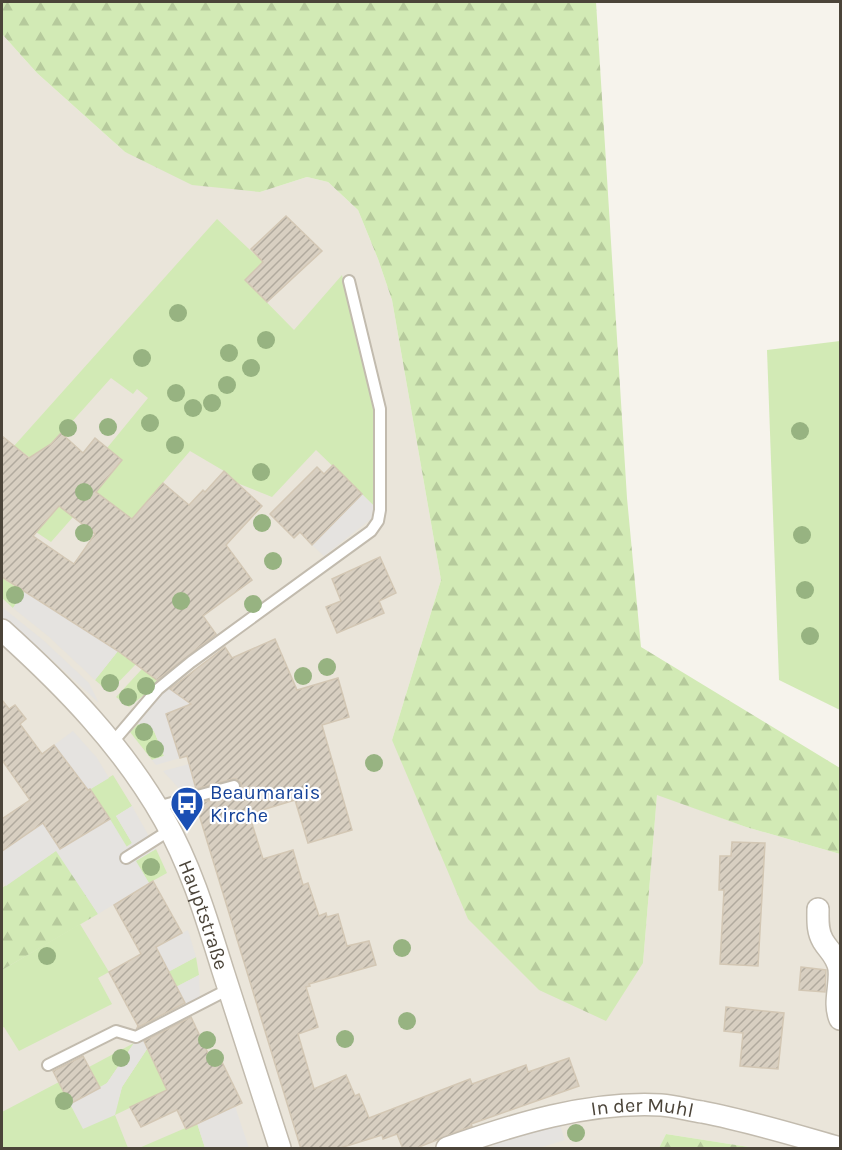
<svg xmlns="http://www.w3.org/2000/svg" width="842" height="1150" viewBox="0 0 842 1150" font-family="Karla,sans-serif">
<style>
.residential{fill:#eae5da}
.green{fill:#d2eab5}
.forest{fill:url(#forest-firs)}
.parking{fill:#e5e3e0}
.building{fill:url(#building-hatch);stroke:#d3c7b4;stroke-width:1.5;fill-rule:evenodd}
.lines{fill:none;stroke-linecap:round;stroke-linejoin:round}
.service-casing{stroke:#c2bbae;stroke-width:14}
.minor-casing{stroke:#c2bbae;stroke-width:24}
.service{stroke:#fff;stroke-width:10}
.minor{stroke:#fff;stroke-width:21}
.tree{fill:#97b381}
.labels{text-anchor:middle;stroke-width:4.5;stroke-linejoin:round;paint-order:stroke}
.transit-label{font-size:20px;fill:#164399;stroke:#fff;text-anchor:start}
.street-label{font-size:20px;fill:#4b4439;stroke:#fff}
</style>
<defs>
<pattern id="forest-firs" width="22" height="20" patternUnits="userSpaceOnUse" patternTransform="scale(1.5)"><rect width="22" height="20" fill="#d2eab5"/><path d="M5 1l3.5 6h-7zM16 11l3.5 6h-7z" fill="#b6ca9c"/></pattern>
<pattern id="building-hatch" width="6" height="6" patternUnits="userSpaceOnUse" patternTransform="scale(1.5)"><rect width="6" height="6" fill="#d8cfc1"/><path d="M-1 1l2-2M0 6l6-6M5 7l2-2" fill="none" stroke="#b1aa9e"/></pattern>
</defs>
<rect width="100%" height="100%" fill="#f6f3ec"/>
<path class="residential" d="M2,34l35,39 88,79 135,40 47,-15 21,5 30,28 20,49 14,41 49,280 -49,160 251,223 14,-169 89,33 94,27v294h-85l-89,-14 -7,14h-657z"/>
<g class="green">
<path d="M217,219l46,43 -18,18 49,50 48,-55 32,137v94l-58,-56 -44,47 -35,-14 -13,-12 -34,-20 -59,69 -58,-3 -22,25 -15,-10 64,-76 16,12 6,-8 -15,-12 41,-50 -11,-9 -4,5 -22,-16 -75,84 -22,-16z"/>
<path d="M840,341v369l-61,-30 -12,-330z"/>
<path d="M2,578l22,14 -11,16 -11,-10z"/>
<path d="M118,651l18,13 -27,28 -14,-12z"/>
<path d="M142,669l18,13 -31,25 -13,-10z"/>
<path d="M138,724l16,7 10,25 -12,4 -22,-28z"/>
<path d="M113,775l19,31 -16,10 16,27 -6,4 -36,-58z"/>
<path d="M156,849l11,24 -18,10 -14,-22z"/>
<path d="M80,924l29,48 -11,6 14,26 -93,47 -15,-24 -2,1v-58z"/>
<path d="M196,957l3,18 -23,12 -8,-15z"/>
<path d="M134,1043l-27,40 -7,5 -11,-21z"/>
<path d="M147,1049l20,41 -52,25 13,33h-126v-36l57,-30 55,33 8,-28z"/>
<path d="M197,1123l8,25h-66z"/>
</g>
<g class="forest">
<path d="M2,2h594l31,496 14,149 199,121v86l-94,-27 -89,-32 -14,168 -37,58 -67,-31 -71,-71 -76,-179 49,-160 -49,-280 -14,-41 -20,-49 -30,-28 -21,-5 -47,15 -68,-7 -67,-33 -88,-79 -35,-39z"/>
<path d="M57,850l41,64 -96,56v-82z"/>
<path d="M666,1134l89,14h-96z"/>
</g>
<g class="parking">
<path d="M362,494l12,12 -3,13 -47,37 -12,-11z"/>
<path d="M24,592l94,59 -23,29 -47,-44 -35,-28z"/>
<path d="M2,607l41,33 46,43 10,20 -61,-56 -36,-30z"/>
<path d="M182,680l11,24 -27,10 14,44 -24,7 -4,-5 12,-4 -10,-25 -16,-7 23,-31z"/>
<path d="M73,731l24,27 12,20 -68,41 19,30 50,-30 17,28 5,-4 -16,-27 16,-10 24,43 -20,12 13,22 -51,31 -42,-63 -50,35 -4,-6v-43l27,-19 -9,-12 17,-11 38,-21 -21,-29z"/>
<path d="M189,764l7,25 -13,4 -20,-22z"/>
<path d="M188,930l8,27 -28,15 -12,-25z"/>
<path d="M199,975l1,24 -14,7 -10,-19z"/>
<path d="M189,1015l7,12 -49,22 -25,38 -7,28 -32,14 -13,-25 37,-21 27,-40z"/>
<path d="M235,1106l14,42h-44l-8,-25z"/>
<path d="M559,1122l6,18 -26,8h-45l-2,-5z"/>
</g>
<g class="building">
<path d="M286,216l36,35 -55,51 -22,-22 18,-18 -12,-13z"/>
<path d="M61,433l22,20 12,-15 27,22 -26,32 36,27 31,-36 26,22 14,-15 2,2 19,-21 38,35 -36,39 26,35 -49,36 13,18 -59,46 -39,-29 -116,-74v-141l27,22 22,-14zM59,506l36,28 -21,30 -41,-28z"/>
<path d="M333,465l29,29 -50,51 -12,-13 -6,6 -24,-24 47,-47 7,7z"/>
<path d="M380,557l16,36 -17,8 5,12 -47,20 -11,-26 15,-6 -9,-22z"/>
<path d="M275,639l22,51 41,-12 11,39 -27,8 30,105 -44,13 -13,-43 -46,14 14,45 30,-9 10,35 5,-2 11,33 7,-3 1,4 11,-3 9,32 22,-5 7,24 -67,19 1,2 -4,1 12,40 -20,7 16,55 32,-14 9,21 4,-2 10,24 101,-39 2,5 54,-19 2,7 41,-14 10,28 -108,38 1,2 -58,23h-11l-6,-15 -14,5 -1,-4 -45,14h-36l-104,-341 4,-1 -1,-4 37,-10 4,-5v-5l-5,-4h-3l-37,10 -9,-33 -7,2 -14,-44 25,-10 -21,-15 55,-42 7,11z"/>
<path d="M2,700l7,9 6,-4 11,14 -6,5 22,30 12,-9 34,45 2,-1 20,30 -50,30 -17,-26 -41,28v-32l28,-19 -28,-40z"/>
<path d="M732,842l33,1 -7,123 -38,-2 4,-74h-5l1,-34h11z"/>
<path d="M153,881l29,52 -26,14 29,56 -48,25 1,-2 -29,-54 32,-18 -27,-49z"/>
<path d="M801,967l25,3 -1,22 -26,-2z"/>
<path d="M726,1007l58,6 -6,56 -38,-3 3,-33 -19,-2z"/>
<path d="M191,1017l23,49 8,-4 20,41 -56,26 -9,-19 -36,17 -11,-20 37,-17 -23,-49z"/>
<path d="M83,1056l17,32 -30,16 -17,-33z"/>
</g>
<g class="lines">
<defs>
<g id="service">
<path d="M112,743l46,-54 33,-27 180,-131 7,-10 2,-11v-101l-31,-128"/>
<path d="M157,807l77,-21"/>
<path d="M126,858l44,-28"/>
<path d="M48,1065l68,-34 20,6 93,-48"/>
</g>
<g id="minor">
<path id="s1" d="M2,630c62,56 120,115 162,189 27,47 43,101 59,152 19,59 38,118 57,177"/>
<path d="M818,909c0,11 -1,22 5,32 6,10 14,15 16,28 2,17 -6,34 1,50"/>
<path id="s2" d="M447,1148c68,-24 141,-47 214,-43 14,1 28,5 41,7 47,9 92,23 138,36"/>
</g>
</defs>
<use href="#service" class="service-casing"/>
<use href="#minor" class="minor-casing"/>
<use href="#service" class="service"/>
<use href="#minor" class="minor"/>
</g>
<g class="tree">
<circle cx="178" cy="313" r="9"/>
<circle cx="266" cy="340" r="9"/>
<circle cx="229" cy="353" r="9"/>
<circle cx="142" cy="358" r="9"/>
<circle cx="251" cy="368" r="9"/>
<circle cx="227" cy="385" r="9"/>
<circle cx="176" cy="393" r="9"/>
<circle cx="212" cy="403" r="9"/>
<circle cx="193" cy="408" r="9"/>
<circle cx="150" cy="423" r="9"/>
<circle cx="108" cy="427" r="9"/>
<circle cx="68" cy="428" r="9"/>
<circle cx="800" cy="431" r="9"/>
<circle cx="175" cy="445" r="9"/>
<circle cx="261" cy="472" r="9"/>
<circle cx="84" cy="492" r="9"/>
<circle cx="262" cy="523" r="9"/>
<circle cx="84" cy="533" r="9"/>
<circle cx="802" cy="535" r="9"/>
<circle cx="273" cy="561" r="9"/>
<circle cx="805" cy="590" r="9"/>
<circle cx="15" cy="595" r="9"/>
<circle cx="181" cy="601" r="9"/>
<circle cx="253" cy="604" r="9"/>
<circle cx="810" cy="636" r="9"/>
<circle cx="327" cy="667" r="9"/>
<circle cx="303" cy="676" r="9"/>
<circle cx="110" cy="683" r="9"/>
<circle cx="146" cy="686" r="9"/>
<circle cx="128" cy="697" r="9"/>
<circle cx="144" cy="732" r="9"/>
<circle cx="155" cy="749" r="9"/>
<circle cx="374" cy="763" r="9"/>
<circle cx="151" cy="867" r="9"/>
<circle cx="402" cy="948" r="9"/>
<circle cx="47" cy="956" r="9"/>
<circle cx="407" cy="1021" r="9"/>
<circle cx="345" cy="1039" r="9"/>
<circle cx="207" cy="1040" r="9"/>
<circle cx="121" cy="1058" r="9"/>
<circle cx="215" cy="1058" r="9"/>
<circle cx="64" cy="1101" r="9"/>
<circle cx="576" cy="1133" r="9"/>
</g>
<defs>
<symbol id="bus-pin" viewBox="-11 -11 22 30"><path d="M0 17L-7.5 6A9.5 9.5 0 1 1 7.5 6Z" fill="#1a4fb4" stroke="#fff"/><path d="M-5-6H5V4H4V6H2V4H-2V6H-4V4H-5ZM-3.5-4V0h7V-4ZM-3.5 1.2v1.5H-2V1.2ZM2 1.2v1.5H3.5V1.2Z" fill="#fff"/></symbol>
</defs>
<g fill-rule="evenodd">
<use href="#bus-pin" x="168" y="784" width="38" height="52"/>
</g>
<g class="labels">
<g class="transit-label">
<text x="210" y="799">Beaumarais<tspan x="210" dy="23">Kirche</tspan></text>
</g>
<g class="street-label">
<text dy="7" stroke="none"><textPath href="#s1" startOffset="354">Hauptstraße</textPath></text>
<text dy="7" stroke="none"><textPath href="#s2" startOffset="201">In der Muhl</textPath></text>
</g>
</g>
<rect width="842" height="1150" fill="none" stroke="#4b4439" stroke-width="6"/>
</svg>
